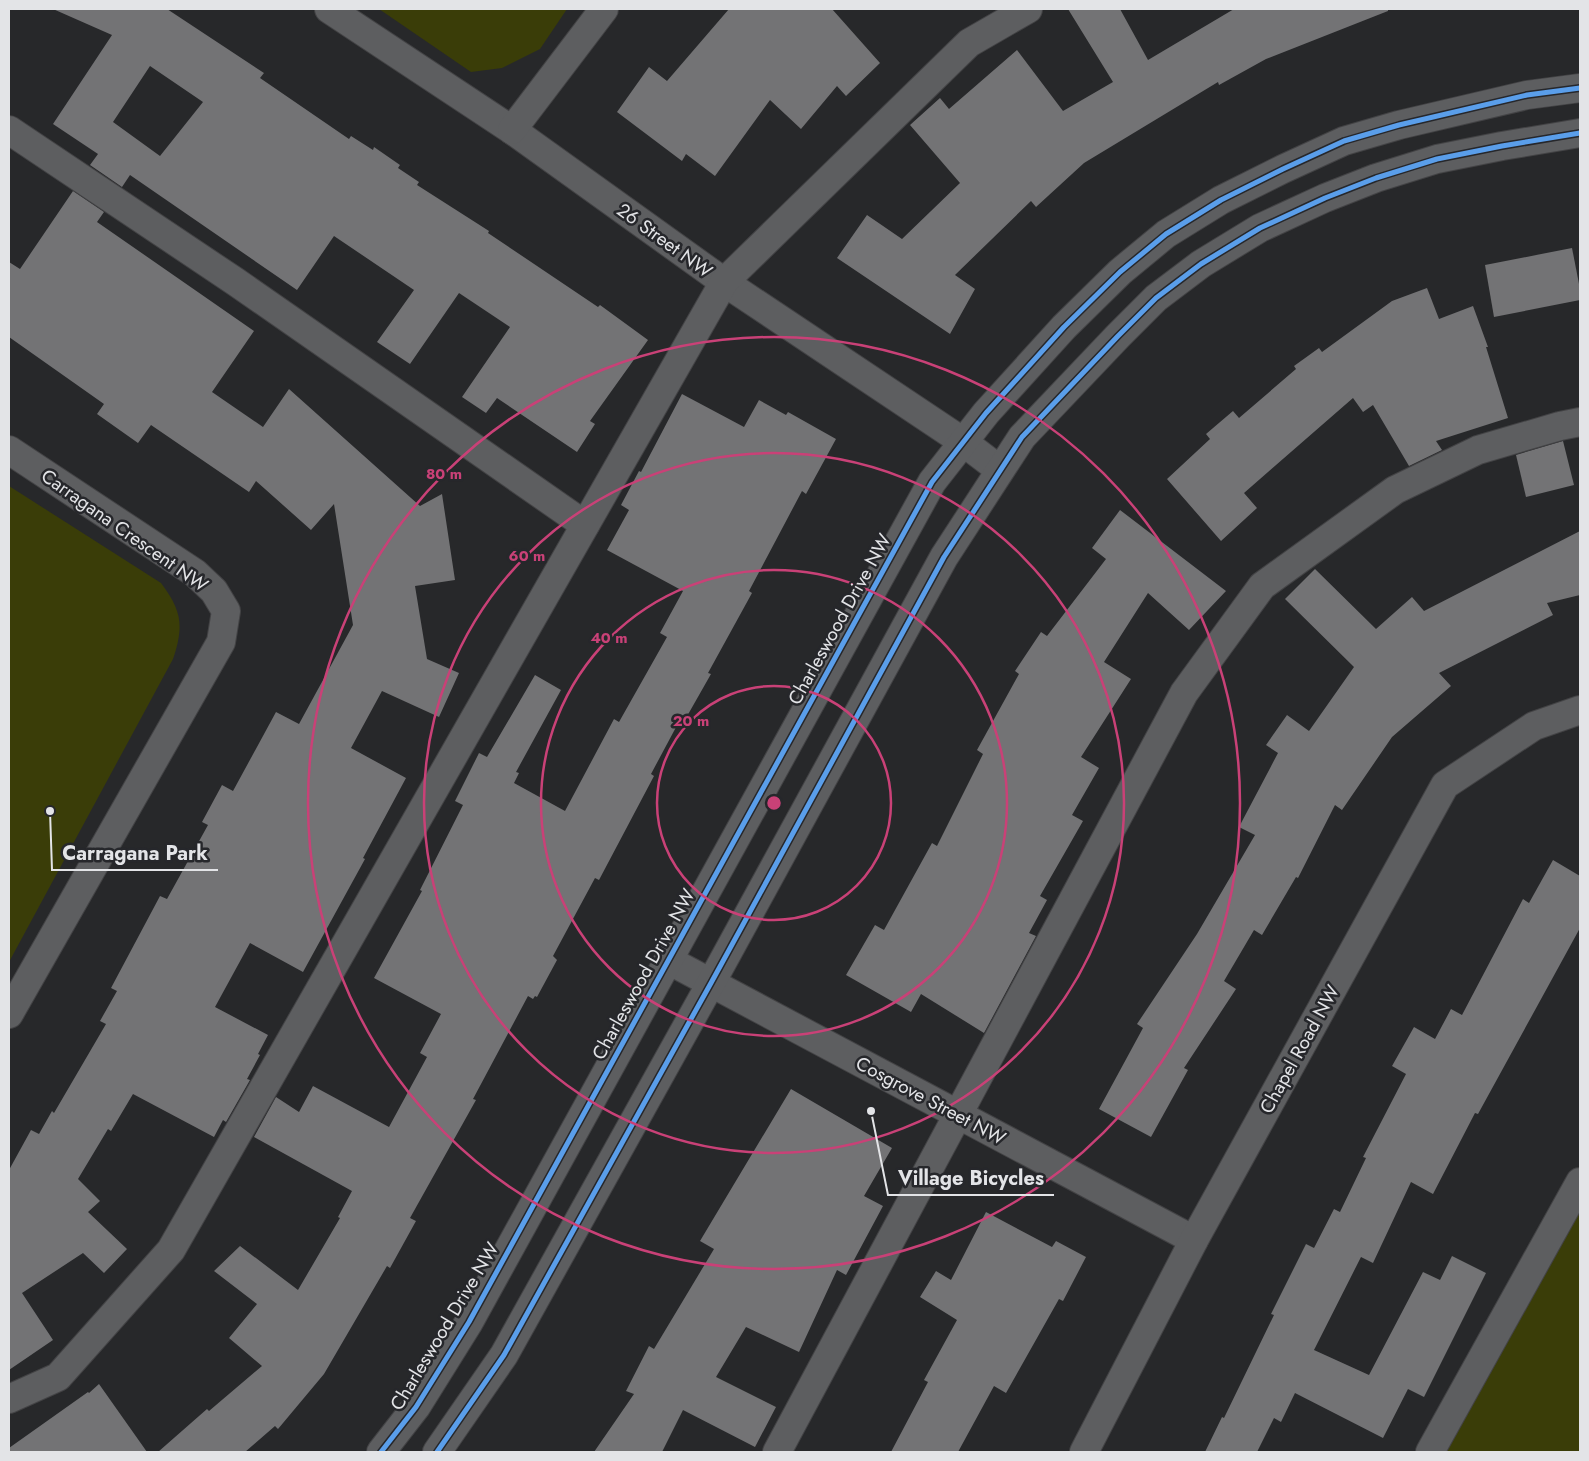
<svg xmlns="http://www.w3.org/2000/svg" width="1589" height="1461" viewBox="0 0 1589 1461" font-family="Jost,sans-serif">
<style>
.green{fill:#3a3d08}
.building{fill:#737375;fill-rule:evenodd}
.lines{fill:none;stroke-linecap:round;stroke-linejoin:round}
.minor-casing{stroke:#434345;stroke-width:30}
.minor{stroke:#5d5e60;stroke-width:28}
.cycleway-casing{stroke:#26272b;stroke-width:8}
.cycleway{stroke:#5a9eea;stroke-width:5}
.ring{fill:none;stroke:#c94177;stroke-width:2.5}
.labels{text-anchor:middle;stroke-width:5;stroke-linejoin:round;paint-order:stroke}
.street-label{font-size:19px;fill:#e3e4e7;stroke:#26272b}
.centre{fill:#c94177;stroke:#26272b;stroke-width:2.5}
.ring-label{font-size:15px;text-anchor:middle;font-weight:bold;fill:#c94177;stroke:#26272b;stroke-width:5;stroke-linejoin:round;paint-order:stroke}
.leader{fill:none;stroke:#e3e4e7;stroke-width:2}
.callout-dot{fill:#e3e4e7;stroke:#26272b;stroke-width:2}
.callout-label{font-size:20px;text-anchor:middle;font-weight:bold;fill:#e3e4e7;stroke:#26272b;stroke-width:5;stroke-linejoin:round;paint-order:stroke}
</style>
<rect width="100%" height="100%" fill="#27282a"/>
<g class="green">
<path d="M379,9h188l-27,40 -38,19 -31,4z"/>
<path d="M9,486l152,97c21,28 23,43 12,76l-164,303z"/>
<path d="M1580,1200v252h-136z"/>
</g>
<g class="building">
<path d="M53,9h114l97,64 -4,5 89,61 2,-3 22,14 1,-3 26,18 -2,3 21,14 -2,3 72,46 -1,2 110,74 2,-2 48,35 -58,81 5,3 -18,28 -80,-54 -11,15 -24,-16 48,-70 -51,-34 -49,71 -33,-22 37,-52 -80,-54 -37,54 -167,-115 -8,12 -32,-22 8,-11 -45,-30 59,-89zM150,66l53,36 -43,54 -47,-34z"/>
<path d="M729,9h103l48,54 -34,33 -9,-10 -36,43 -31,-29 -55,76 -29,-22 -4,7 -65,-49 32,-45 18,14z"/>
<path d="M1068,9h52l28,51 86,-51h154v2l-122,48 -47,26 -1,-3 -134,81 -48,44 -5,-6 -76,74 20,14 -25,45 -113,-76 30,-43 35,24 58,-56 -50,-58 30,-27 9,11 68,-59 46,61 50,-29z"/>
<path d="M73,191l31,21 -7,10 157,109 -42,61 51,35 26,-38 131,117 22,-12 13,86 -40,6 12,73 32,14 -20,44 -57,-26 -31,57 55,30 -43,80 2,1 -62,113 -53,-29 -35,64 53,28 -10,19 2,1 -13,24 3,1 -24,42 -3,-2 -9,17 -81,-43 -22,37 -3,-2 -30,50 22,22 -12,11 39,37 -23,24 -21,-20 -61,40 31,47 -44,30v-200l22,-40 8,4 13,-23 2,2 52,-89 -6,-3 17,-30 -6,-3 49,-92 7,3 41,-74 -6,-3 20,-37 11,6 43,-79 23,12 54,-99 -19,-121 -23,26 -55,-49 -7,11 -98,-67 -13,18 -41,-29 7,-10 -95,-67v-75l11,7z"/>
<path d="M1572,248l8,41v11l-86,17 -9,-52z"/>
<path d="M1427,288l12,31 34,-13 15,41h-2l22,71 -72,23 6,9 -33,16 -36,-61 -10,7 -10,-14 -109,95 13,15 -36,33 -54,-62 43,-40 -4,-5 27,-23 6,7 57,-49 -2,-3 25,-18 3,4 70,-51z"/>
<path d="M682,394l62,33 15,-27 27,15 2,-3 48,27 -30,55 -4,-3 -53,100 3,2 -44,80 3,1 -25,44 -4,-2 -31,58 3,2 -55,104 -4,-2 -42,78 4,4 -20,37 -2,-1 -2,3 -5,-3 -55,103 3,1 -66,118 6,3 -26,47 -3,-2 -63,108 -46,55 -3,-3 -30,26h-87l49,-43 2,2 53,-45 -33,-28 28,-34 -43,-33 26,-25 58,44 42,-72 -2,-1 14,-26 -98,-54 22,-40 23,15 14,-26 76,41 38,-70 -7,-4 21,-39 -67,-36 48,-87 -2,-1 43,-85 -8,-4 24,-48 8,4 48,-82 26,15 -45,82 3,1 -5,10 51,28 49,-92 5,3 48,-85 -7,-4 23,-42 -76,-41 22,-40 -8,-5 18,-34 2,1z"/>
<path d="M1563,441l11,44 -48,12 -10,-42z"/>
<path d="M1120,510l106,81 -37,39 -41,-37 -44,69 27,17 -50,78 18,11 -27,47 11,6 -43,75 7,4 -18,33 7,3 -52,97 -63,-39 -10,18 -65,-37 29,-50 9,5 48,-87 5,3 46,-92 -6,-4 42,-76 -4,-3 26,-39 6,4 59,-77 -14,-11z"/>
<path d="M1580,531v64l-33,8 6,12 -114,58 12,13 -59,51 -50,73 -7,-5 -37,73 -2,-1 -34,58 -8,-5 -30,51 12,8 -52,79 4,2 -37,67 -52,-28 44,-81 -6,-4 60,-90 58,-99 -16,-8 39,-74 -12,-8 21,-30 22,16 45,-64 -69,-68 30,-30 61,60 36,-32 12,14z"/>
<path d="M1553,860l27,16v52l-102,186 -3,-1 -42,81 -22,-12 -38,81 -12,-6 -47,93 55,25 54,-103 17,8 12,-24 34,17 -62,124 -16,-8 -25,49 -88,-45 -14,29 -7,-4 -17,34h-52l17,-35 2,1 50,-103 -3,-1 35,-70 8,4 20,-39 6,3 26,-54 -3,-1 43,-83 -14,-8 22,-39 21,12 16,-30 11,6 61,-116 6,4z"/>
<path d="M791,1089l101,59 -28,48 19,10 -37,69 -9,-5 -38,82 -53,-25 -30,50 60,30 -21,40 -72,-37 -21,42h-68l40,-58 -8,-3 23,-45 5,3 60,-100 -14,-8z"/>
<path d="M986,1212l66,35 4,-6 30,16 -23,44 -4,-2 -53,94 -12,-7 -36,66h-67l37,-70 -4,-2 33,-60 -37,-23 16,-26 15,9z"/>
<path d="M99,1384l48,68h-138v-4l79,-56 1,1z"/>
</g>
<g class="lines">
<defs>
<g id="minor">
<path d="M329,9l183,121 212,152 238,159 38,29"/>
<path d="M9,130l227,152 349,243"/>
<path d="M512,130l92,-121"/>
<path d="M9,450l186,123 19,18 12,20 -5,31 -212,372"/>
<path d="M668,960l526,280"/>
<path d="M9,1399l49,-22 113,-127 553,-968 245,-239 59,-34"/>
<path d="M381,1452l35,-45 53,-85 463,-840 54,-69 78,-86 56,-55 46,-38 55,-34 62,-31 61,-28 55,-16 128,-30 53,-7"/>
<path d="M437,1452l67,-97 207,-372 233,-426 78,-120 96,-101 38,-38 45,-34 59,-36 65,-30 51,-20 61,-19 65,-13 78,-13"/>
<path d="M777,1452l407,-759 78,-107 133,-96 83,-40 82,-24 20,-4"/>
<path d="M1084,1452l110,-212 251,-455 89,-59 46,-16"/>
<path d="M1430,1452l150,-270"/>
</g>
</defs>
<use href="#minor" class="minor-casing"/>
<use href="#minor" class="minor"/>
<defs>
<g id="cycleway">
<path d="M381,1452l35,-45 53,-85 463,-840 54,-69 78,-86 56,-55 46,-38 55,-34 62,-31 61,-28 55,-16 128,-30 53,-7"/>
<path d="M437,1452l67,-97 207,-372 233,-426 78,-120 96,-101 38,-38 45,-34 59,-36 65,-30 51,-20 61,-19 65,-13 78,-13"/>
</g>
</defs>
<use href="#cycleway" class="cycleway-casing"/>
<use href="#cycleway" class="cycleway"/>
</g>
<g class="ring">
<circle cx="774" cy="803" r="117"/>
<circle cx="774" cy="803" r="233"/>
<circle cx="774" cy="803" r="350"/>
<circle cx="774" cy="803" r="466"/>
</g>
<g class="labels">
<g class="street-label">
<text transform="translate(665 240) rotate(36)" y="7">26 Street NW</text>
<text transform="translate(125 530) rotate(35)" y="7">Carragana Crescent NW</text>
<text transform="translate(839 619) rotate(-61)" y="7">Charleswood Drive NW</text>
<text transform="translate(643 974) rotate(-61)" y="7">Charleswood Drive NW</text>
<text transform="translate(1299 1049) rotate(-61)" y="7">Chapel Road NW</text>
<text transform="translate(931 1100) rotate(28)" y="7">Cosgrove Street NW</text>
<text transform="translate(444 1326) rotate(-59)" y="7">Charleswood Drive NW</text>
</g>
</g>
<circle cx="774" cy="803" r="8" class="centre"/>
<g class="ring-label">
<text x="444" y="479">80 m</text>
<text x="527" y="561">60 m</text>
<text x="609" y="643">40 m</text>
<text x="691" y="726">20 m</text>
</g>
<path class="leader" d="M50 811L52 870H218M871 1111L888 1195H1054"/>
<g class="callout-dot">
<circle cx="50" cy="811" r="5"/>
<circle cx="871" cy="1111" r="5"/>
</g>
<g class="callout-label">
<text x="135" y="860">Carragana Park</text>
<text x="971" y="1185">Village Bicycles</text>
</g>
<rect width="1589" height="1461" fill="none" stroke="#e3e4e7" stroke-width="20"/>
</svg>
